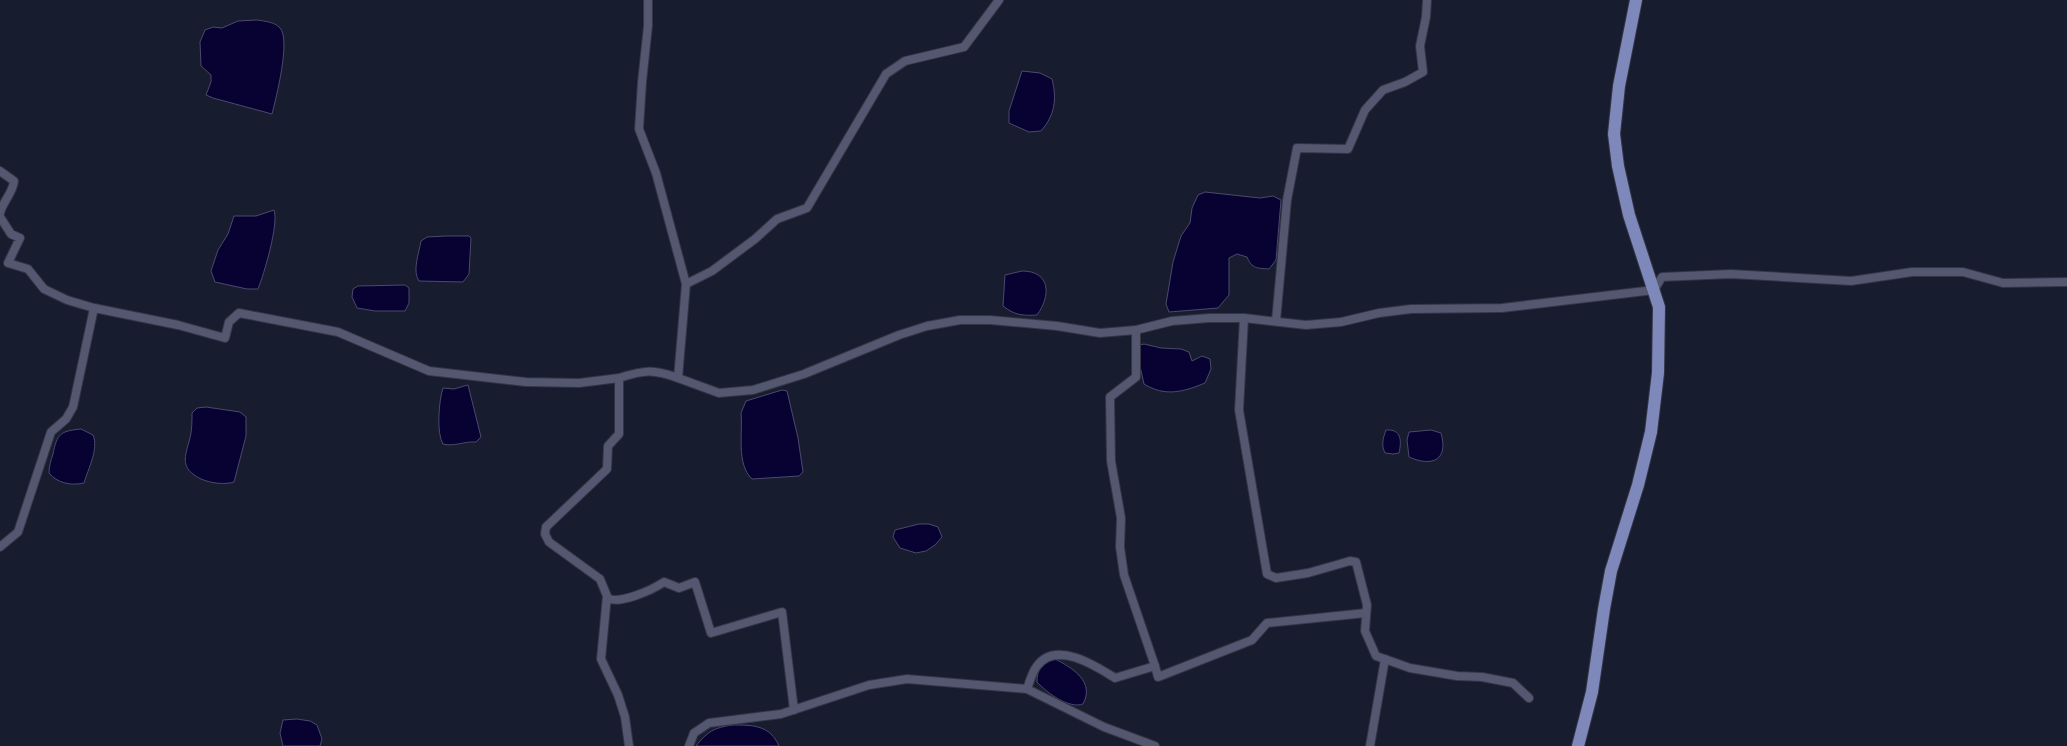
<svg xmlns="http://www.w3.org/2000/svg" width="2067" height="746" viewBox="0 0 2067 746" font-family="'Alegreya Sans',sans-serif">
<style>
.water{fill:#070231;stroke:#4c496e}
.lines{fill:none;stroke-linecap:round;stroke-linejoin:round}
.street-casing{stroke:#333545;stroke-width:10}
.primary-casing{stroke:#333545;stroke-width:14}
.street{stroke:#53576f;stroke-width:8}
.primary{stroke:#7f88ba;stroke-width:12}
</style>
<rect width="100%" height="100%" fill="#181c2f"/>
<g class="water">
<path d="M257,20c7,1 18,2 23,8 11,12 -4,70 -8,86l-59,-16 -7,-3 5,-13v-7l-10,-9 -1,-24 5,-12 8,-3 9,1 16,-7z"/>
<path d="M1022,71l18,2 12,6c5,20 3,36 -11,52l-12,1 -20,-9v-12z"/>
<path d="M1205,192l55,6 13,-2 8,4 -5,60 -7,9c-12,-1 -17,0 -22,-12l-10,-3 -8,4v37l-11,13 -49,4 -3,-8 7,-42 8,-26 9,-13 2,-15 6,-13z"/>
<path d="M274,210c5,14 -10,64 -16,79h-11l-32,-7 -4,-11 7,-21 10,-16 6,-18h22z"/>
<path d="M446,236h23l2,2 -2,36 -6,8 -44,-1c-7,-10 0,-28 2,-40l6,-4z"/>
<path d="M1022,271c29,0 29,25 15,44 -14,1 -23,0 -34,-9l2,-31z"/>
<path d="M405,285l4,3v15l-4,8h-30l-18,-3 -5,-11 1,-8 5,-3z"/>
<path d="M1144,344l17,4 20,1 8,3 3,9 10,-5 8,3 1,10 -6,14c-22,9 -40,14 -61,1l-4,-18v-21z"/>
<path d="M468,385l13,52 -5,5c-11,-1 -22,5 -33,2 -7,-11 -4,-44 0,-56l11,1z"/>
<path d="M782,390l5,1 11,47 5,34 -4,4 -47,3c-16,-15 -9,-46 -11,-66l5,-12z"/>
<path d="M206,407l34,5 6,5v19l-12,46c-10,3 -24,1 -33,-3 -22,-11 -16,-22 -11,-41 2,-8 2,-17 2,-25l5,-5z"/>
<path d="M81,429l12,6c6,14 -5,34 -9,48 -13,3 -27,0 -35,-10 0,-7 2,-13 4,-19 4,-20 7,-23 28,-25z"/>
<path d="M1386,430c15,-1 16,10 13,23l-6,1 -8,-1c-4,-8 -2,-15 1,-23z"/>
<path d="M1431,430l10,3c8,28 -10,34 -32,24l-2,-17 2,-8z"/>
<path d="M919,524h10l9,3 4,10 -7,8 -9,6 -10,2 -16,-5 -7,-11 2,-7z"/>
<path d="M1055,659c18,9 40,23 28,45 -14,5 -36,-11 -46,-22 0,-13 5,-19 18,-23z"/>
<path d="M297,719l13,2 7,4 5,14 -2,7h-37l-3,-13 3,-13z"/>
<path d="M732,725c21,0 38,0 47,21h-83c12,-15 18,-18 36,-21z"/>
</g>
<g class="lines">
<defs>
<g id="street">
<path d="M648,0v26l-6,56 -3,47 17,44 30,111"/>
<path d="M0,171l14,10c-1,12 -11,20 -14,32"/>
<path d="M0,217l11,17 9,4 -12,25 20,6 16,20 23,11 27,8 84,17 47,13 4,-16 10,-9 99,19 91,39 97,11 53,1 40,-5"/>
<path d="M1244,318l-5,92 28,164 9,4 32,-5 42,-12 6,1 11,43 -2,26 11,25 34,12 47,8 25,1 31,6 16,15"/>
<path d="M1276,321l11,-121 10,-52 51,1 17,-39 18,-20 22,-8 18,-10 -3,-26 6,-29 1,-17"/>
<path d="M678,378l41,15 34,-3 51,-16 95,-39 28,-9 33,-6h30l67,6 43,7 36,-3 36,-9 37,-3h35l62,7 35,-3 38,-9 32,-4 91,-1 152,-18 8,-13 69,-3 120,7 61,-9h51l40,11 64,-1"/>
<path d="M0,547l18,-15 33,-100 15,-13 7,-12 21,-99"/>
<path d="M607,598c12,7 45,-8 57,-16l15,6 16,-6 16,51 71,-21 12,98"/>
<path d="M1155,666l3,11 94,-37 15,-17 99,-10"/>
<path d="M1027,689c3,-8 5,-17 10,-23 19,-26 59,0 78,12l40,-12 -31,-91 -4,-28 1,-29 -10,-57 -1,-64 26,-20v-47"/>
<path d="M629,746l-4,-29 -7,-22 -17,-36 6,-63 -7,-17 -51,-37 -4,-8 1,-7 61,-58 1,-23 11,-12v-56c25,-8 34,-9 59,0l8,-94 26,-13 43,-32 22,-20 30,-11 79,-134 19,-13 59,-14 35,-47"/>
<path d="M689,746l5,-13 15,-10 72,-9 88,-29 38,-6 120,10 77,38 51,19"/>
<path d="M1370,746l15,-87"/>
</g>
<path id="primary" d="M1578,746l14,-54 12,-83 7,-38 27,-86 13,-53 7,-59 1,-66 -30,-92 -11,-49 -4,-32 5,-48 17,-86"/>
</defs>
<use href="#street" class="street-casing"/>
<use href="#primary" class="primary-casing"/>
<use href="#street" class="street"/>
<use href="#primary" class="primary"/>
</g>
</svg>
